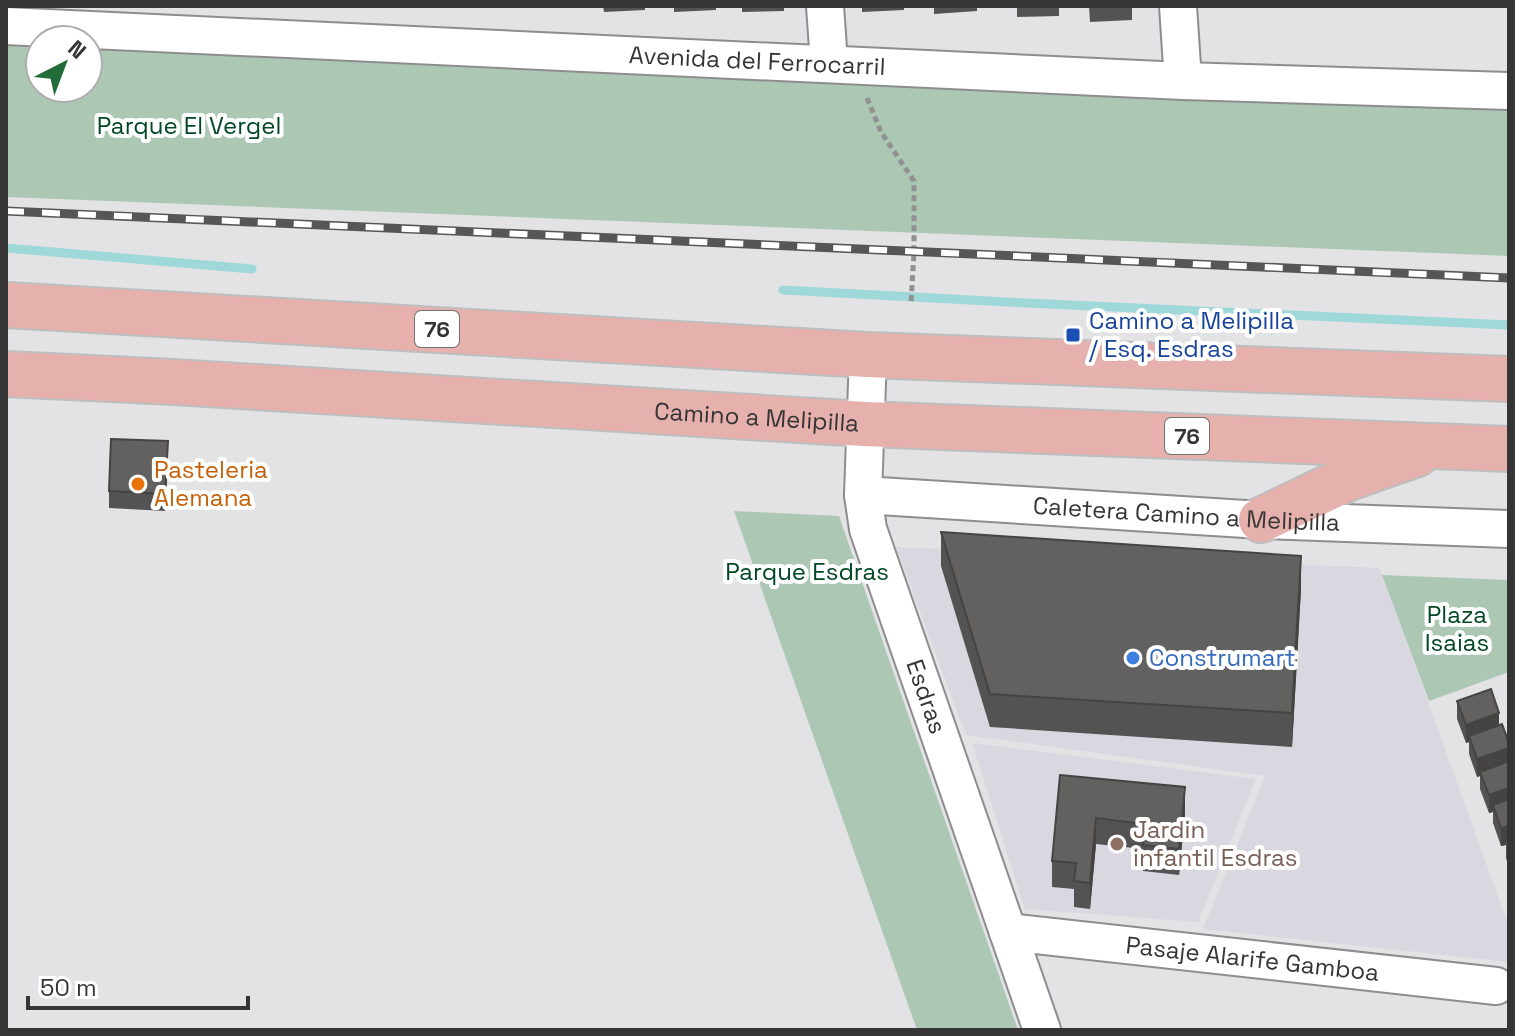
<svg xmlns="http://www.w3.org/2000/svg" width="1515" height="1036" viewBox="0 0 1515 1036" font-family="'Space Grotesk',sans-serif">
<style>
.built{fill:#d9d8e1}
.green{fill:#acc8b4}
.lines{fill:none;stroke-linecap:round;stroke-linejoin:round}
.stream{stroke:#9ed8d8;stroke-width:9}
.minor-casing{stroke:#8d8d8f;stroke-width:40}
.major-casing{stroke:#bebebe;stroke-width:48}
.path{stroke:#919192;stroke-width:5;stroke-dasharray:6 4;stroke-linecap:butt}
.minor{stroke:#fff;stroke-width:36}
.major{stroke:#e6b0ad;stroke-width:44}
.rail-casing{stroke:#565656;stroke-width:9}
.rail{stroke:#fff;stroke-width:6;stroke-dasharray:18;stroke-linecap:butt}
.wall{fill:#545353}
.shaded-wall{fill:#454443}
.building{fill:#626160;stroke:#454443;stroke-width:2}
.transit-dot{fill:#1a4fb4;stroke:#fff;stroke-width:3}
.food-dot{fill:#e8710a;stroke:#fff;stroke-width:3}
.shop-dot{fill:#3f7fe0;stroke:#fff;stroke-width:3}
.education-dot{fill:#8d6e63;stroke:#fff;stroke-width:3}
.labels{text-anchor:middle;stroke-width:8;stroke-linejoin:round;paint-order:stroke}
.shield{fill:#fff;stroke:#727272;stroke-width:2}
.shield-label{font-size:22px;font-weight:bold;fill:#353535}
.street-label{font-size:24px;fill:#353535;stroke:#fff}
.park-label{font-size:24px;fill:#004723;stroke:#fff}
.transit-label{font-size:24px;fill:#164399;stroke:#fff;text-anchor:start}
.food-label{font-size:24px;fill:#c56008;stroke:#fff;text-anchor:start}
.shop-label{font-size:24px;fill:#366cbe;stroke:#fff;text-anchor:start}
.education-label{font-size:24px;fill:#785e54;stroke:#fff;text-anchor:start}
</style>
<rect width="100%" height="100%" fill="#e3e3e5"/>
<g class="built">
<path d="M896,547l484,21 129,359v35l-306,-33 62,-153 -299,-41z"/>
<path d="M972,743l284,36 -58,143 -173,-13z"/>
</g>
<g class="green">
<path d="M6,40l34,2v46h48v-44l1421,62v150l-1503,-59z"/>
<path d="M734,511l105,5 179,514h-101z"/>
<path d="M1382,575l127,5v92l-80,29z"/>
</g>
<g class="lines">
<g class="stream">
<path d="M6,248l246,21"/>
<path d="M783,290l224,12 502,23"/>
</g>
<defs>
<g id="minor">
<path d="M825,6l4,57"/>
<path d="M1178,6l5,75"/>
<path id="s1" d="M6,26l1177,55 326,10"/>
<path id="s2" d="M868,355l-5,140 5,34 174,501"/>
<path id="s3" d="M863,495l398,25 248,9"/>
<path id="s4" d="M1008,932l488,54"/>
</g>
<g id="major">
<path d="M6,305l862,50 641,24"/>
<path id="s5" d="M6,374l168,8 691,42 644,25"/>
<path d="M1261,520l90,-43 66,-23"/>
</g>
</defs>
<use href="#minor" class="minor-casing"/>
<use href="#major" class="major-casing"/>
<path class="path" d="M867,98l14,34 33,49v71l-3,52"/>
<use href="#minor" class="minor"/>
<use href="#major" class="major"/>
<defs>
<path id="rail" d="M6,211l1503,67"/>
</defs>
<use href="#rail" class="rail-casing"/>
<use href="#rail" class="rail"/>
</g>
<g class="wall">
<path d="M536,6h42l-42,2z"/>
<path d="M603,6h42v4l-41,2z"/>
<path d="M674,6h42v4l-42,2z"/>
<path d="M742,6h42v5l-42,1z"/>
<path d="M862,6h42v4l-42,2z"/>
<path d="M934,6h43v5l-43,3z"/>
<path d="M1017,6h42v10l-42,1z"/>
<path d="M1089,6h43v14l-42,2z"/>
<path d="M168,459l-3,52 -56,-3v-17z"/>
<path d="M941,532l360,57 -9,158 -302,-20 -49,-161z"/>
<path d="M1457,701l42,24 10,18v124l-3,-9v-13l-5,1 -8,-23v-11l-4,1 -9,-24v-13l-3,1 -8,-23v-12l-3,1 -9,-24z"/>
<path d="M1060,775l125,38 -6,62 -36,-4v-22l-47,-5 -6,65 -16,-2v-18l-22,-2v-26z"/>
</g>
<g class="shaded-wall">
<path d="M168,441v18l-3,52v-17z"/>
<path d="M1301,556v33l-9,158v-34z"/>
<path d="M1499,713v18l-30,5v6l-3,1v-18z"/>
<path d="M1509,748v18l-29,6v4l-3,1v-18z"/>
<path d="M1185,787v26l-6,62v-26z"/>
<path d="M1509,788v18l-16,-1v7l-4,1v-18z"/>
<path d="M1096,818v26l-6,65v-26z"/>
<path d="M1509,826v18l-3,-4v5l-5,1v-18z"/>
</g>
<g class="building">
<path d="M111,439l57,2 -3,53 -56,-3z"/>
<path d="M941,532l360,24 -9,157 -302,-19z"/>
<path d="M1491,689l8,24 -33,12 -9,-24z"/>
<path d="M1502,724l7,19v5l-32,11 -8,-23z"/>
<path d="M1509,761v27l-20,7 -9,-23z"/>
<path d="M1060,775l125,12 -6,62 -36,-4 2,-21 -49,-6 -6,65 -16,-2 2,-18 -24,-2z"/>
<path d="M1509,799v27l-8,2 -8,-23z"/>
</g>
<rect class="transit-dot" x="1065" y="327" width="16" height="16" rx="4"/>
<circle class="food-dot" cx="138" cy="484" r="8"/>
<circle class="shop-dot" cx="1133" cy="658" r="8"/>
<circle class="education-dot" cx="1117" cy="844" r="8"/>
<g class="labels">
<g class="shield">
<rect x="415" y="311" width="44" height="36" rx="6"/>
<rect x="1165" y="418" width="44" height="36" rx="6"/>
</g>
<g class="shield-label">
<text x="437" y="337">76</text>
<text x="1187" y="444">76</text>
</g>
<g class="street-label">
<text dy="8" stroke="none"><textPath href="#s1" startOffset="752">Avenida del Ferrocarril</textPath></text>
<text dy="8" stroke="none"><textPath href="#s5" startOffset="752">Camino a Melipilla</textPath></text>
<text dy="8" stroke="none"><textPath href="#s3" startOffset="324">Caletera Camino a Melipilla</textPath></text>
<text dy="8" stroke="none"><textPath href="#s2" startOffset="352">Esdras</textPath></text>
<text dy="8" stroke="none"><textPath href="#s4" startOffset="246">Pasaje Alarife Gamboa</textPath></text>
</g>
<g class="park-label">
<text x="189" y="134">Parque El Vergel</text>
<text x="807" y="580">Parque Esdras</text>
<text x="1457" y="623">Plaza<tspan x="1457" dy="28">Isaias</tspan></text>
</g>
<g class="transit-label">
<text x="1089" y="329">Camino a Melipilla<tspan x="1089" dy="28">/ Esq. Esdras</tspan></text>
</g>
<g class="food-label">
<text x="154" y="478">Pasteleria<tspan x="154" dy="28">Alemana</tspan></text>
</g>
<g class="shop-label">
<text x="1149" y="666">Construmart</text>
</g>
<g class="education-label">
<text x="1133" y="838">Jardin<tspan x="1133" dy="28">infantil Esdras</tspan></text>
</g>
</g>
<rect width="1515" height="1036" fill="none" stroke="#353535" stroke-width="16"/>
<g transform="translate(64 64) rotate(42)"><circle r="38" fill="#ffffff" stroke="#aeaeae" stroke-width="2"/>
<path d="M0-6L14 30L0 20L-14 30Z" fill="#226c3a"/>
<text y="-12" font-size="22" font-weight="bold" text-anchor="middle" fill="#353535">N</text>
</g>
<path d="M28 996v12h220v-12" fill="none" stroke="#353535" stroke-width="4"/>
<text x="40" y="996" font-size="24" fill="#353535" stroke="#ffffff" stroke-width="6" paint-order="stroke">50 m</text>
</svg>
